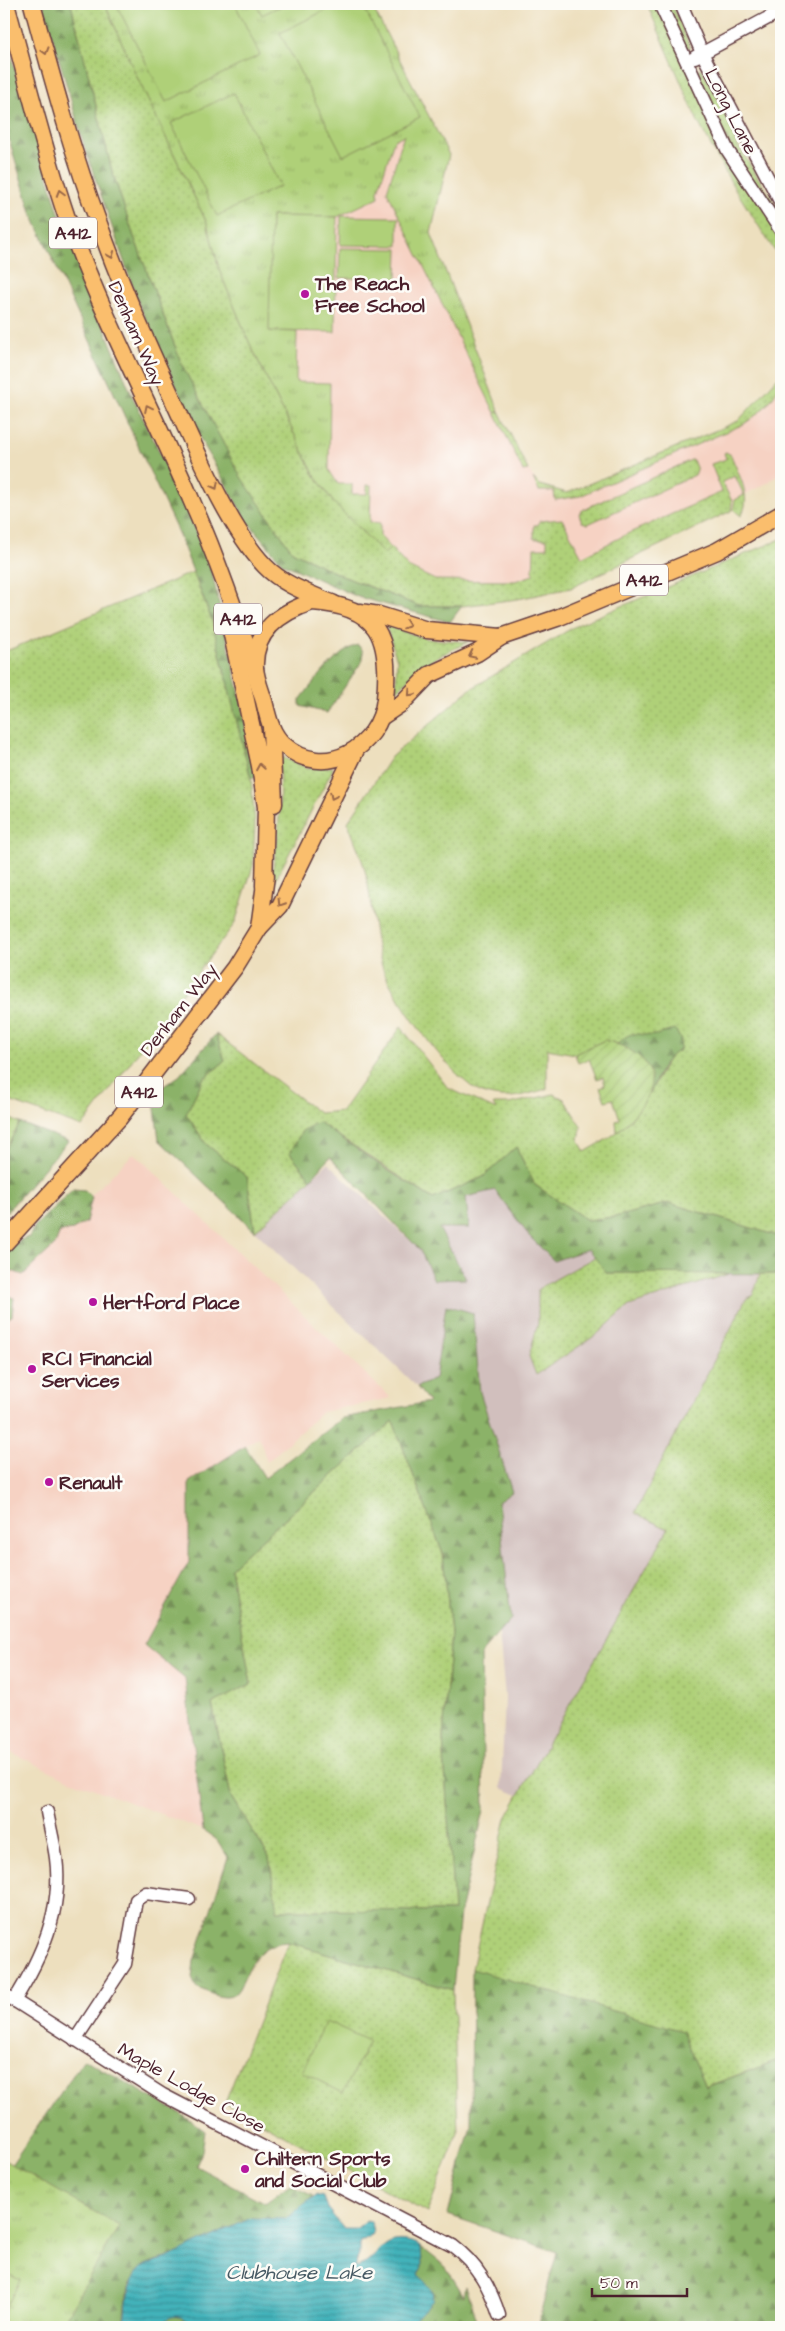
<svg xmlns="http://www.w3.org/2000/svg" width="785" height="2331" viewBox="0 0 785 2331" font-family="'Architects Daughter',sans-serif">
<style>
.built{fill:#f6d2c3}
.industrial{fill:#d1bfbd}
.grass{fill:url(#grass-dots);stroke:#7c7852}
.forest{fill:url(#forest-firs);stroke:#6a684a;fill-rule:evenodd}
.park{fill:url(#park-tufts);stroke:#7c7852}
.garden{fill:url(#garden-furrows);stroke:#7c7852}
.pitch{fill:#afd078;stroke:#7c7852}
.water{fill:url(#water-rules);stroke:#466872}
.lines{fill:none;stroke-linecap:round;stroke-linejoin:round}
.minor-casing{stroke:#623c41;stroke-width:15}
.major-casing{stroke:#623c41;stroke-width:19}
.minor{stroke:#fff;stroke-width:12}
.major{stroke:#fabe6d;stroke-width:16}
.oneway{stroke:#996749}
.poi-dot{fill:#b5179e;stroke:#fdfcf7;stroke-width:2}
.labels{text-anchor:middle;stroke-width:5;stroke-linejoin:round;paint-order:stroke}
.shield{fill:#fdfcf7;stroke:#806168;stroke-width:1}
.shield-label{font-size:18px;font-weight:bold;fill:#4a1f2b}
.street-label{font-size:19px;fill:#4a1f2b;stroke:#fdfcf7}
.poi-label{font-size:19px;font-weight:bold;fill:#4a1f2b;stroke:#fdfcf7;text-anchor:start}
.water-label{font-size:20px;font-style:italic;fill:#475a64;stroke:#fdfcf7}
</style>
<defs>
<pattern id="grass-dots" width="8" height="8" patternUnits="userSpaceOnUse" patternTransform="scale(1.25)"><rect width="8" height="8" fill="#afd078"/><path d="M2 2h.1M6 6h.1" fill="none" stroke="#98b268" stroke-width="1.8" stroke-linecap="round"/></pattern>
<pattern id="forest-firs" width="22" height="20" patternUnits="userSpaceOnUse" patternTransform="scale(1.25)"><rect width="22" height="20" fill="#8bb268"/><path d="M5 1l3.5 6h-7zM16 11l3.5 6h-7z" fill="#749056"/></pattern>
<pattern id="park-tufts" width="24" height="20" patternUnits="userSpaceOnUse" patternTransform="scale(1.25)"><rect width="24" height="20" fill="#afd078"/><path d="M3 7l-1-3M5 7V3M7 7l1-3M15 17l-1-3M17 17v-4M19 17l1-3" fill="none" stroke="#98b268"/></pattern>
<pattern id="garden-furrows" width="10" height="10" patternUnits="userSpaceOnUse" patternTransform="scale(1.25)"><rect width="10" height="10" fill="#afd078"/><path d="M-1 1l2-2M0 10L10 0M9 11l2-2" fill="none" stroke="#98b268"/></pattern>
<pattern id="water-rules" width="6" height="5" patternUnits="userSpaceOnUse" patternTransform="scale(1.25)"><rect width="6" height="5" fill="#42b2ba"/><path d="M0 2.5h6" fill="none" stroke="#399097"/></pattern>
</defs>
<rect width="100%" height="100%" fill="#fdfcf7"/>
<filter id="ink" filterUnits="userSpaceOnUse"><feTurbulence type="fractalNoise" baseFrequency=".02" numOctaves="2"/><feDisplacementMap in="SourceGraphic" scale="10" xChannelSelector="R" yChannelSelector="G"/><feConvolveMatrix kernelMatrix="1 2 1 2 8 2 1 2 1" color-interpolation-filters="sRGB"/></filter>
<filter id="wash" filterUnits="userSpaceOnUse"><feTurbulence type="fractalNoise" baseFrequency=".0096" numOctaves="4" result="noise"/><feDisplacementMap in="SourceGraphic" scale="20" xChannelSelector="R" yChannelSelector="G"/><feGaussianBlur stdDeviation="1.12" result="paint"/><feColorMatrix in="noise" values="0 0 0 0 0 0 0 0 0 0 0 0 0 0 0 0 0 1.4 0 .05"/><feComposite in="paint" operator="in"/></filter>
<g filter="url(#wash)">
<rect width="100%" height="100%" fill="#eddfbe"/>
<g class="built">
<path d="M71,4h300l78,151 -18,78 68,178 29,59 12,15 27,8 171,-72 43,-47v97l-12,11 -37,19 -1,10 -160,77 -53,11 -56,7h-43l-307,-435z"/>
<path d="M134,1153l257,245 -69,14 -55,50 -8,-25 -70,45v80l-45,83 41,34 18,151 -138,-52 -61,-29v-467z"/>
</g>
<path class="industrial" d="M328,1163l92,87 14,30 32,-1 -27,-52 27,-30 29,-7 35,47 58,12 7,8 -57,32v34l-9,33 7,19 60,-40 33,-29 100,-32h30l-6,21 -7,4 -111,214 33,16 -147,267 -20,-8 4,-91 -6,-64 12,-14 -13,-117 14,-10 -32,-100 -7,-78 -27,-9 -11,75 -18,7 -162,-156z"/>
<g class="grass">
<path d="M71,4h34l33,75 69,144 13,49 30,72 64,130 20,29 50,50 7,-5 17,19 27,13 80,1 18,-6 1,-27h13v-9h-13v-14h4l2,-4 22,-2 20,38 47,-24 93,-41 -11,-28 15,-5 -2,-6 2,-1 5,3c7,19 22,42 10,61l-8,-7 2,-9 9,-5 -9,-19 -13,6 10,19 -1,10 -160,77 -53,11 -56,7h-43l-77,-30 -50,-25 -52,-74 -58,-112 -49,-131 -21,-63z"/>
<path d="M647,4h8l121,227 5,10v20l-49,-77 -34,-62z"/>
<path d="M664,4h8l18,43 -3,2z"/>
<path d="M700,69h2l34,65 -1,7 46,73v10c-34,-47 -65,-98 -83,-154z"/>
<path d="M781,374c0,21 -21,39 -37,50l-164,72 -25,4 -1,-9h-15l-6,-13 7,7 27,8 171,-72z"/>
<path d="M499,411l29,59 -5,1 -28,-58z"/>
<path d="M691,460h2l4,10 -2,5 -107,49 -6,-2 -3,-8 3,-4z"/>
<path d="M781,539v183l-3,2 3,4v509l-112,-34 -54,14 -28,3 -52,-35 -19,-38 -33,30 -50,22 -115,-77 -28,31 21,26 -56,52 -8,-54 -41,-33 -20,-30 17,-35 22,-18 -9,-27 103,79 23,-2 59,-84 47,61 48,22 -3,-6h16l45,-10 10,5 17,27 -2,15 6,11c13,-8 28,-15 39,-26 22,-20 32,-47 47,-72l-18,-19 -35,9 -13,-4 -30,14 -28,-5v40c-23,6 -38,12 -62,5 -29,-8 -95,-100 -103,-128 -9,-29 -9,-57 -15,-86 -3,-19 -13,-39 -19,-58l43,-65 78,-67 108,-65z"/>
<path d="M193,572l19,49 39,158 4,44 -2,43 -18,57 -153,204 -78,-28v-447z"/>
<path d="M386,626l42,13 40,3 -33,16 -39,33 1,-31z"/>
<path d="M279,756l29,12 24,-1 1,2 -69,133c16,-49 17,-95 15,-146z"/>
<path d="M4,1116l16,7 -16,29z"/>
<path d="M595,1257l12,16 122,1 -100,32 -33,29 -60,40 -7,-19 9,-33v-34z"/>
<path d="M781,1267v792l-76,28 -233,-118 34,-151 162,-289 -33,-16 111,-214 7,-4 7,-21h16z"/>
<path d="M393,1421l50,133 8,79 -8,105 11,173 -177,-1 -8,-53 -38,-60 -19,-94 39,-19 -21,-116z"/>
<path d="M288,1942l165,48 5,143 -31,80 -202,-110z"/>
</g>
<g class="forest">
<path d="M43,4h28l41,167 21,63 49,131 59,112 51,74 50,25 77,30h43l-12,16 -92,-25 -76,-34 -36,-43 -46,-82 -60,-131 -54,-155z"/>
<path d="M4,33l59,193 70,172 56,114 22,57 34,148 11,60 -5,2 -39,-158 -33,-86 -148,-323 -27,-89z"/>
<path d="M358,645l5,6v9l-36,53 -27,-7v-6c12,-16 39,-51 58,-55z"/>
<path d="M675,1029l6,11 -1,10c-16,7 -23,28 -30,43l-32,-49c14,-17 22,-7 37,-9 7,-1 14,-4 20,-6z"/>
<path d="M216,1034l9,27 -22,18 -17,35 20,30 41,33 8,54 -96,-91 -6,-47 26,-17z"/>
<path d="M318,1122l68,47 47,30 50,-22 33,-30 19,38 52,35 28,-3 54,-14 112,34v30l-5,7 -169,-1 -19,-24 -34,12 -24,-24 -35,-47 -29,7 3,31h-30l27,51 -32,1 -14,-30 -90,-93 -19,22 -21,-26 12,-22z"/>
<path d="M20,1123l48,18 -64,74v-63z"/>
<path d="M73,1189l12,1 7,7 -6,25 -13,8 -13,2 -5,13 -32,30 -17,-6 -2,-11 1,-8 13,-9 11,-4 6,-11z"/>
<path d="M4,1294l10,4 -2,18 -8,4z"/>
<path d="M446,1305l27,8 7,79 32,100 -14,10 13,117 -30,34 3,157 -24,102 -7,78 -165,-48c-47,1 -39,56 -62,55 -10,0 -21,-6 -30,-10l-4,-9 2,-17 34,-104 -11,-17 -14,-10 -18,-151 -41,-34 45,-83v-80l56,-36 20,32 77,-60 87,-16 -12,-15 18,-8zM393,1421l50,133 8,79 -8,105 11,173 -177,-1 -8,-53 -38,-60 -19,-93 39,-20 -21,-116z"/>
<path d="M472,1969l210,62 24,56 75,-28v268h-244l20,-75 -109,-37 23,-90z"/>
<path d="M84,2059l97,55 24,17 -3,21 -6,14 69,37 25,-18 23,11 -15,15 -13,8 -34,-1 -84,40c-10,2 -25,6 -31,15 -9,14 -13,38 -12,54h-64l59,-101 -108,-61z"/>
<path d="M421,2247l25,20 18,29 2,-10 13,41h-71l25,-27 -14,-25 3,-9z"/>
<path d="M173,2316l12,2 8,9h-34l8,-8z"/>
</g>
<g class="park">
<path d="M105,4h266l78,151 -18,78 68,178 -4,2 -108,-222 17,-56 -10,5 -16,51 1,6 -42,20 -66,-1 -1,115 27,1 -1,50 34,1 -1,87 9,14h14v10h15v-9h4l-1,37 10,1v13l11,12 -7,6 -50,-51 -20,-29 -64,-130 -30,-72 -13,-49 -69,-144z"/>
<path d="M4,2160l115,66 -59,101h-56z"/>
</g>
<path class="garden" d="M605,1040c63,19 56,54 12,92l-1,-11 4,-2 -7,-20 -8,2 -5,-14 5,-2 -2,-8 -6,2 -8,-20 -11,4 -3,-9z"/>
<g class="pitch">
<path d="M116,4h119l25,51 -94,47z"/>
<path d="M256,4h28l-22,11z"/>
<path d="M338,4h24l58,113 -77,39 -63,-123z"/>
<path d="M234,93l46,93 -63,30 -46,-93z"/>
<path d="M271,216l66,1 -2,115 -66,-1z"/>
<path d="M341,216l57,1v29l-58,-1z"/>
<path d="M340,248l58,1 -1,30 -58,-1z"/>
<path d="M326,2021l43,20 -26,52 -41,-21z"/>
<path d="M4,2272l16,8 -16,32z"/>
</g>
<path class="water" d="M316,2195l7,2 4,11 17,21h13l9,-9 5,1 2,13 -14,9v12l-5,12c25,-4 24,-31 53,-26 6,1 10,2 14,6l1,19 -3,9 13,15 1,10 -25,27h-215c-9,-14 -25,-14 -34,0h-35l2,-25 7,-22 4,-8 8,-7 22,-7 84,-40 35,1z"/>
</g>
<g filter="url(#ink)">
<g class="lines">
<defs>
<g id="minor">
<path d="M660,4l68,147 53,80"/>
<path d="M681,4l21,49 79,150"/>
<path d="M695,57l86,-46"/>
<path d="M4,1994l159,101 290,151c24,18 37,41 46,69"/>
<path d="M14,2001c27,-43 49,-91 42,-143 -2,-15 -6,-30 -9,-46"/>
<path d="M75,2040l50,-76 11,-64 10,-7 43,6"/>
</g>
<g id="major">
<path d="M6,4c20,71 37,144 61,214 35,99 85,190 126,286 24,54 43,110 62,166"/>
<path d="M32,4c20,73 40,148 67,220 23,65 52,128 81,191 20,44 52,117 85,151 18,19 46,28 69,38"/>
<path d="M312,602c67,4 79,35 73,97 -5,49 -61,82 -101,46 -13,-11 -16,-28 -20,-44 -3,-10 -8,-22 -9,-33 -2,-37 26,-56 57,-66z"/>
<path d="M360,612l19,3 48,15 74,7"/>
<path d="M228,616l32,150 6,41 -2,79"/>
<path d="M381,717l21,-14 27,-28 48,-22 24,-16 56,-19 160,-67 64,-37"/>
<path d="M271,726l3,78"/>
<path d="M259,928l7,-52"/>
<path d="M4,1244l116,-127 115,-150 24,-39 21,-22 75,-154"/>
</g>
</defs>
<use href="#minor" class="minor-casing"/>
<use href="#major" class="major-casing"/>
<use href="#minor" class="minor"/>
<use href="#major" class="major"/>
</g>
<defs><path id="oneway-chevron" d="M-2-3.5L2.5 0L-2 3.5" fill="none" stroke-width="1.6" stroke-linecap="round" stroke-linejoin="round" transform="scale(1.25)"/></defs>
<g class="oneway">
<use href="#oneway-chevron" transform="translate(45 51) rotate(74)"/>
<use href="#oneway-chevron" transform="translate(60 193) rotate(-106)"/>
<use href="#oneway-chevron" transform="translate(111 255) rotate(68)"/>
<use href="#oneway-chevron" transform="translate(148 408) rotate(-116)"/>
<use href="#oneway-chevron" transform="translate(215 486) rotate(62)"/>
<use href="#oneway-chevron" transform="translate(407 625) rotate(19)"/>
<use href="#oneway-chevron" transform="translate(472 655) rotate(154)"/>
<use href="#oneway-chevron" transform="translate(411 693) rotate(133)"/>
<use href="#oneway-chevron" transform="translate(260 767) rotate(-99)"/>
<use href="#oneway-chevron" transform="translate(333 796) rotate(116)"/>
<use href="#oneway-chevron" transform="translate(281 903) rotate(122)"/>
</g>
</g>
<g class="poi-dot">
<circle cx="305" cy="294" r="5"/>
<circle cx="93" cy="1302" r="5"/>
<circle cx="32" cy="1369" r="5"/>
<circle cx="49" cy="1482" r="5"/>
<circle cx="245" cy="2169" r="5"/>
</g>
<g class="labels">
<g class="shield">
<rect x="49" y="217.5" width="48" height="31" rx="4"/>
<rect x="620" y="564.5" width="48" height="31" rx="4"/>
<rect x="214" y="603.5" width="48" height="31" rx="4"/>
<rect x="115" y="1076.5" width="48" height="31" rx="4"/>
</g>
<g class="shield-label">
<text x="73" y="239">A412</text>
<text x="644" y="586">A412</text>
<text x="238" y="625">A412</text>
<text x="139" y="1098">A412</text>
</g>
<g class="street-label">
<text transform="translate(732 111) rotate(63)" y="7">Long Lane</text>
<text transform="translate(137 333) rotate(66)" y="7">Denham Way</text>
<text transform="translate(178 1009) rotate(-52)" y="7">Denham Way</text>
<text transform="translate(192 2087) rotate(29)" y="7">Maple Lodge Close</text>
</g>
<g class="poi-label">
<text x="315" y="290">The Reach<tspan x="315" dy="22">Free School</tspan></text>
<text x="103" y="1309">Hertford Place</text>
<text x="42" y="1365">RCI Financial<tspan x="42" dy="22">Services</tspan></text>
<text x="59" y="1489">Renault</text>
<text x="255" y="2165">Chiltern Sports<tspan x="255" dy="22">and Social Club</tspan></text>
</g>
<g class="water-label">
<text x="299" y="2279">Clubhouse Lake</text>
</g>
</g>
<rect width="785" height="2331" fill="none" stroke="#fdfcf7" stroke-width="20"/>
<path d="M592 2288v8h95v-8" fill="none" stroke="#4a1f2b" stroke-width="2.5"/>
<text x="600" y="2288" font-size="15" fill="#4a1f2b" stroke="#fdfcf7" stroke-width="4" paint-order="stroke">50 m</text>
</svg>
